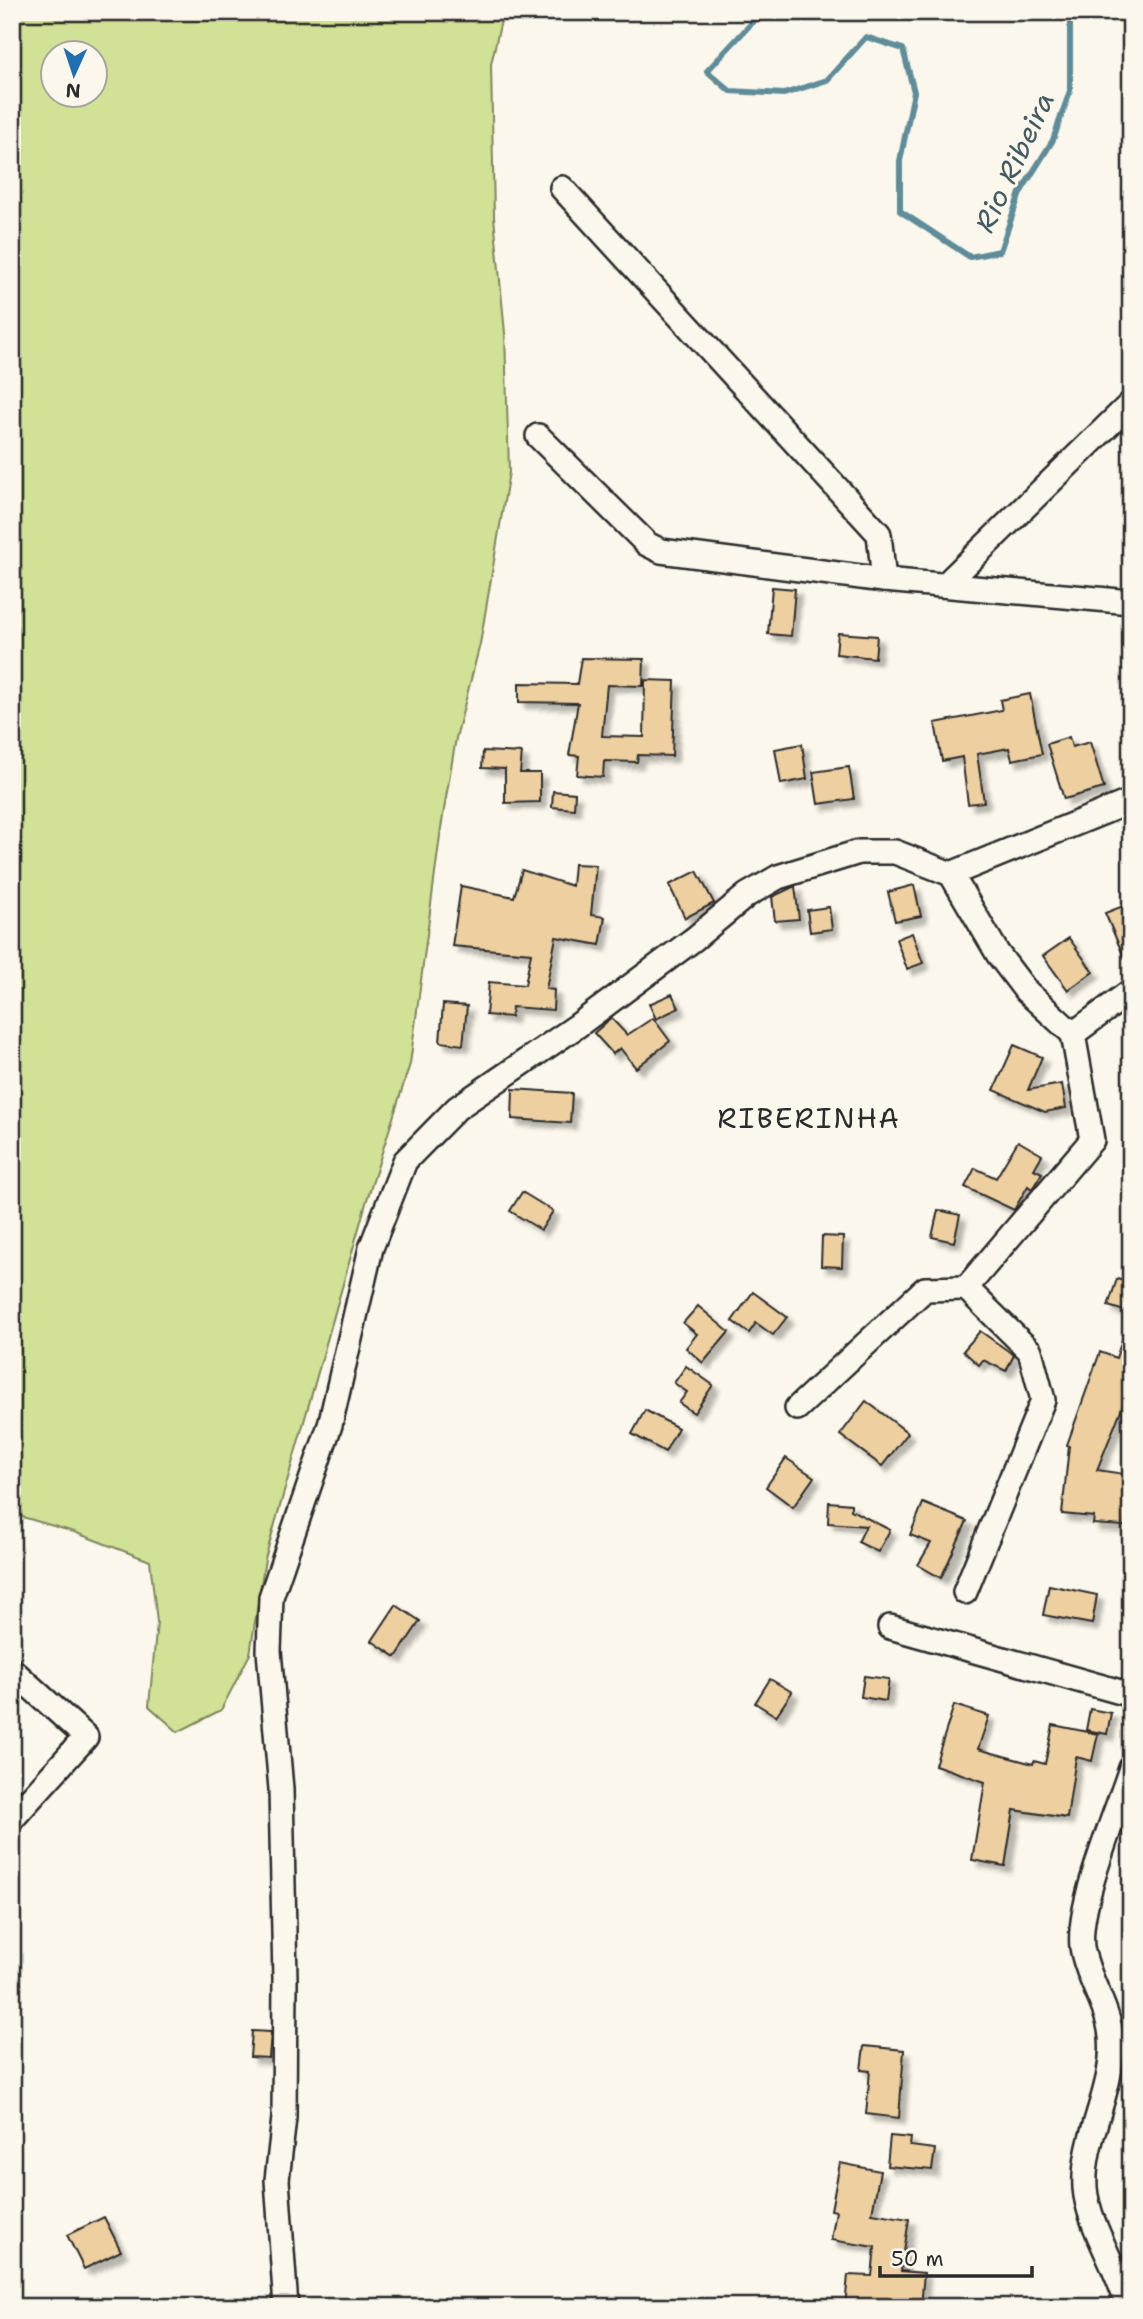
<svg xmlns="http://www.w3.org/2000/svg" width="1143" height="2319" viewBox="0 0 1143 2319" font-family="'Shantell Sans',sans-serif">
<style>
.green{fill:#d1e195;stroke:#7e8660;stroke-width:2;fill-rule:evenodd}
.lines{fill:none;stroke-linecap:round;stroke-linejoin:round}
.stream{stroke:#5f8c99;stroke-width:6}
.building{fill:#edcfa0;stroke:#2b2b2b;stroke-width:2;filter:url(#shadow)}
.street-casing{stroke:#2b2b2b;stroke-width:28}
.street{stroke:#fbf7ec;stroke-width:23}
.labels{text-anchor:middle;stroke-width:6;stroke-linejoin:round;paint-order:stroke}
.water-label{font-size:28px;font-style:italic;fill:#455b62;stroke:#fbf7ec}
.neighbourhood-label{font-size:28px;letter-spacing:2px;fill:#2b2b2b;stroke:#fbf7ec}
</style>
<defs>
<filter id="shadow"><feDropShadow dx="6" dy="6" stdDeviation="2" flood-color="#0004"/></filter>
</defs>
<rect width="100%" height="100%" fill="#fbf7ec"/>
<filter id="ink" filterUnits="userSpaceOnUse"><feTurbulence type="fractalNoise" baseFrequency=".0143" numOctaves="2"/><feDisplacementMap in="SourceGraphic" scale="14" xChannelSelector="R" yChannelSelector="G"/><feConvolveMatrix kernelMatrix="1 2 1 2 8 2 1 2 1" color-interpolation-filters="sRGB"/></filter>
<g filter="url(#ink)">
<path class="green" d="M12,12h491l-12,52 3,153 11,116 4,139 -29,172 -24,94 -15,90 -31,236 -44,139 -101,356 -15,95 -29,56 -43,22 -29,-26 8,-84 -7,-61 -76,-29 -62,-18zM52,52h42v42h-42z"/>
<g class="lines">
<path class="stream" d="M762,12l-55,59 23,20 54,3 43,-14 39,-43 37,12 11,43 -14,69v50l70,46 30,-6 20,-58 33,-53 17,-49v-79"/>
</g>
<g class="building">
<path d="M772,587l23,2 -4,47 -23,-2z"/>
<path d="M838,633l39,3 -2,22 -39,-4z"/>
<path d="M581,658l63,1 -1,27 -36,-1 -5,51 42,1 1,-57 30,1 -3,75 -34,-1 -1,7 -33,-1 -1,16 -26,-2 2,-19 -10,-1 9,-52 -59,-1v-19l58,1z"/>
<path d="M1030,694l12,60 -30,6 -3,-12 -32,6 7,48 -16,2 -6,-47 -20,4 -7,-38 67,-13 -2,-10z"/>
<path d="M1069,737l3,10 18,-5 14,46 -40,11 -17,-55z"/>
<path d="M802,744l5,35 -26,5 -6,-35z"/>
<path d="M483,751l39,2 -2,20h20v29l-35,1v-34l-23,-1z"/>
<path d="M849,767l5,32 -36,5 -5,-32z"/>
<path d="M553,791l22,2 -1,16 -22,-2z"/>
<path d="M574,864l22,1 -5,50 14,2 -5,28 -44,-8 -10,52 8,1 -1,20 -41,-3 -1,10 -25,-2 3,-33 36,3 6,-32 -79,-7 9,-60 53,11 8,-27 50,16z"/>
<path d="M697,871l17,32 -29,15 -16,-33z"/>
<path d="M914,885l7,31 -26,5 -7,-29z"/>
<path d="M795,886l4,33 -24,2 -3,-24z"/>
<path d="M1131,903v70l-26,-60z"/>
<path d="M829,907l3,22 -22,3 -3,-22z"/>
<path d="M912,933l11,30 -16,6 -11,-30z"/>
<path d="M1069,938l24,34 -25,18 -25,-34z"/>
<path d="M672,994l7,14 -23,11 -7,-15z"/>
<path d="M443,1004l24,2 -4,39 -23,-3z"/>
<path d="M611,1018l16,17 26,-17 17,23 -34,27 -16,-20 -7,6 -19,-21z"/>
<path d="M1014,1045l28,12 -14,33 34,-6 4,24 -21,4 -51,-22z"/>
<path d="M513,1089l59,4 -2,30 -58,-4z"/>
<path d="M1018,1141l24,14 -8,14 8,4 -10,16 -4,-3 -14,24 -49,-23 10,-19 21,10z"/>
<path d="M522,1192l31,19 -12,19 -31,-19z"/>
<path d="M938,1210l22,5 -6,27 -22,-5z"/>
<path d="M822,1236l21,1 -1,30 -21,-1z"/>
<path d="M1117,1279l14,4v30l-23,-7z"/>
<path d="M753,1292l34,25 -14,18 -17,-12 -7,10 -17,-12z"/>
<path d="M698,1306l31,26 -26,31 -17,-15 11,-14 -14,-11z"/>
<path d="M1128,1322l3,1v62l-34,85 34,5v26h-4l-2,25 -32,-2 1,-7 -32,-3 7,-68 -2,-1 33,-93 16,6z"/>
<path d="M980,1331l34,24 -8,16 -23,-11 -4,5 -16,-14z"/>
<path d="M686,1366l27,19 -19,28 -15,-10 8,-11 -13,-9z"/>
<path d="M866,1401l42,32 -26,33 -42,-31z"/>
<path d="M645,1410l33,18 -13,24 -33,-18z"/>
<path d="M786,1458l28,19 -21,30 -27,-20z"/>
<path d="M829,1502l22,2v6l39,20 -12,22 -20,-10 8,-16 -38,-3z"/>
<path d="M923,1503l44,18 -26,57 -23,-13 13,-22 -21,-8z"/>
<path d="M1049,1585l48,10 -5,29 -49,-9z"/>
<path d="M396,1605l24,16 -24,36 -24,-16z"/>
<path d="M864,1676l25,3 -3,22 -25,-4z"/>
<path d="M770,1679l22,13 -16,24 -21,-13z"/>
<path d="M954,1705l35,11 -11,33 55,15 1,-3 11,3 8,-39 45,9 -6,27 -16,-4 -9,61 -53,-8 -9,56 -33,-6 13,-78 -50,-17z"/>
<path d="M1090,1709l21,4 -4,21 -21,-4z"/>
<path d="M252,2031l19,1 -2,26 -19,-1z"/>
<path d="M864,2046l40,4 -5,68 -33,-4 4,-43 -9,-1z"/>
<path d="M890,2136l21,2 -1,8 25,3 -3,21 -45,-4z"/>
<path d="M840,2163l40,8 -8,42 37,6 -8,52 23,2 -3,34h-76l3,-32 24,1 3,-29 -44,-7 5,-29 -5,-1z"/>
<path d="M104,2217l17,34 -37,18 -17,-34z"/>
</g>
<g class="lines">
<defs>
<g id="street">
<path d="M562,188l317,346 5,46"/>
<path d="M538,436l109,108 14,7 223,29 247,22"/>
<path d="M945,585l186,-182"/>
<path d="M951,874l180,-73"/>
<path d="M1073,1034l58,-43"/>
<path d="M797,1408l128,-119 41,-1"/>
<path d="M890,1627l241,68"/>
<path d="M12,1670l74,67 -74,82"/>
<path d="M286,2307l-9,-127 7,-62 1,-138 -4,-191 -12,-138 2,-54 59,-172 41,-177 34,-87 52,-53 120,-82 117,-87 53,-44 31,-18 81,-25h36l56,22 47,80 28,37 47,43 19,106 -126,148 64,63 13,49 -78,192"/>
<path d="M1128,2307c-10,-39 -40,-82 -43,-119 -3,-52 31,-99 26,-151 -2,-29 -24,-58 -29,-90 -5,-44 35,-135 49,-179"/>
</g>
</defs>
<use href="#street" class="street-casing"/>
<use href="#street" class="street"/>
</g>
</g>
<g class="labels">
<g class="water-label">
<text transform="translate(1014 162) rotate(-65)" y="10">Rio Ribeira</text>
</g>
<g class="neighbourhood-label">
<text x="809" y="1128">RIBERINHA</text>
</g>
</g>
<rect width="1143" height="2319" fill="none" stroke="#fbf7ec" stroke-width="42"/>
<rect x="21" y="21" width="1101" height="2277" fill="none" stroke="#2b2b2b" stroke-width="2.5" filter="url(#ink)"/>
<g transform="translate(74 74) rotate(183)"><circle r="33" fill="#fbf7ec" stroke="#a8a59f" stroke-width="2"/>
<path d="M0-5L12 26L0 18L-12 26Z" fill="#1f6fb2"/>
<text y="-10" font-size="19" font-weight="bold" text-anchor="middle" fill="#2b2b2b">N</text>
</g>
<path d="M880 2266v10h152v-10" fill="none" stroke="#2b2b2b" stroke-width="3.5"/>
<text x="891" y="2266" font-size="21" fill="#2b2b2b" stroke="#fbf7ec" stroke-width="5" paint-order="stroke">50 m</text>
</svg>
